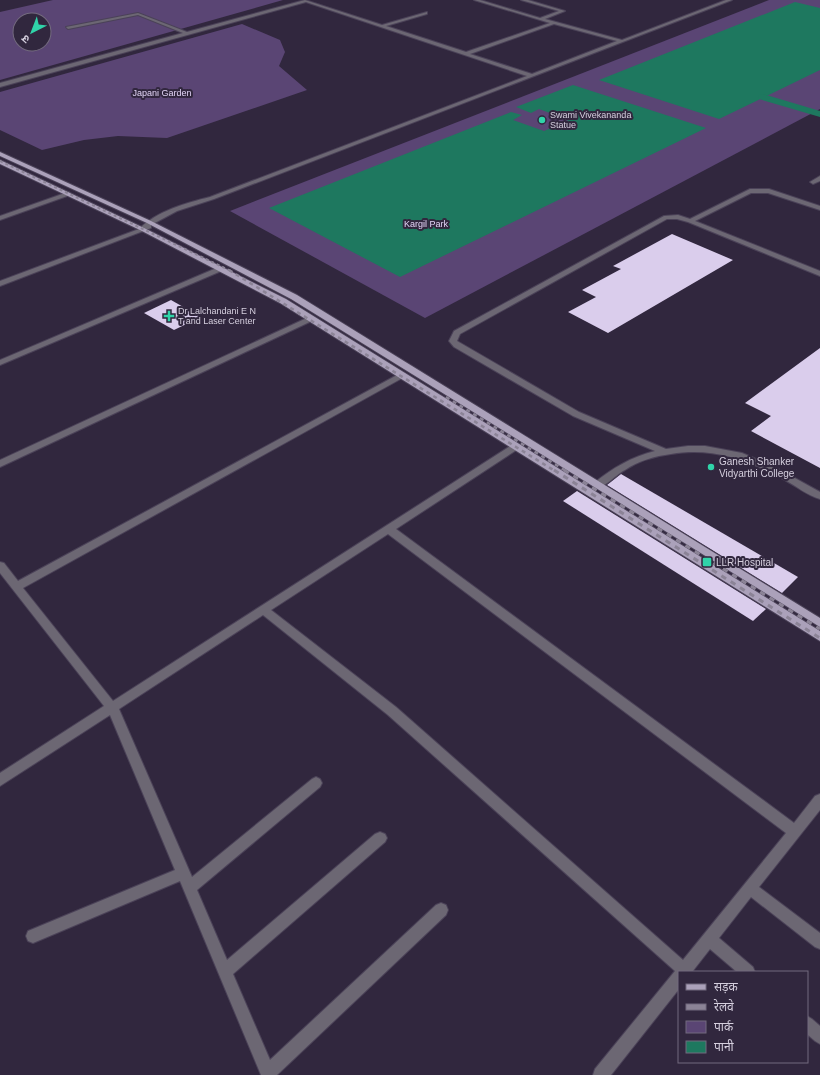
<svg xmlns="http://www.w3.org/2000/svg" width="820" height="1075" viewBox="0 0 820 1075" font-family="Helvetica,'Noto Sans Devanagari',sans-serif">
<style>
.green{fill:#5a4574;fill-rule:evenodd}
.water{fill:#1e785f}
.lines{fill:none;stroke-linecap:round;stroke-linejoin:round}
.canal{fill:#1e785f;fill-rule:evenodd}
.building{fill:#dacdec}
.minor-casing{stroke:#4b4258;stroke-width:2}
.major-casing{stroke:#4b4258;stroke-width:2}
.minor{fill:#6c6773;fill-rule:evenodd}
.major{fill:#aba1ba;fill-rule:evenodd}
.rail-far2{stroke:#8b8396;stroke-width:2;stroke-dasharray:3 3;stroke-linecap:butt}
.rail-far1{stroke:#8b8396;stroke-width:2.5;stroke-dasharray:4 4;stroke-linecap:butt}
.rail{stroke:#8b8396;stroke-width:3;stroke-dasharray:5.5 5.5;stroke-linecap:butt}
.poi-dot{fill:#30d4a9;stroke:#31273e;stroke-width:1.5}
.labels{text-anchor:middle;stroke-width:4;stroke-linejoin:round;paint-order:stroke}
.far-park-label{font-size:9px;fill:#e1d3f5;stroke:#31273e}
.far-poi-label{font-size:9px;fill:#d5cfde;stroke:#31273e;text-anchor:start}
.poi-label{font-size:10px;fill:#d5cfde;stroke:#31273e;text-anchor:start}
</style>
<rect width="100%" height="100%" fill="#31273e"/>
<g class="green">
<path d="M53,0h230l-283,80v-68zM20,20h24v24h-24z"/>
<path d="M769,0h51v109l-395,209 -195,-107z"/>
<path d="M242,24l38,16 5,12 -6,14 28,24 -140,48 -49,-2 -34,4 -42,10 -42,-20v-38z"/>
</g>
<g class="water">
<path d="M795,2l25,6v62l-101,49 -120,-39z"/>
<path d="M573,85l133,43 -306,149 -131,-69 242,-96 11,3 -9,5 31,11 25,-11 -30,-11 -8,4 -15,-6z"/>
</g>
<g class="lines">
<path class="canal" d="M763,94l57,17v6l-61,-18 -1,-2 1,-2z"/>
</g>
<g class="building">
<path d="M672,234l61,26 -125,73 -40,-21 28,-15 -14,-7 39,-21 -8,-3z"/>
<path d="M171,300l30,17 -27,13 -30,-17z"/>
<path d="M820,348v120l-69,-37 20,-15 -26,-13z"/>
<path d="M621,474l177,103 -16,16 -175,-108z"/>
<path d="M577,491l189,118 -13,12 -190,-120z"/>
</g>
<g class="lines">
<defs>
<g id="minor">
<path d="M305,0l77,25 45,-13v2l-41,12 80,26 84,-29 -76,-23h6l60,18 19,-7 -38,-11h7l37,11 -20,8 77,21 104,-40h6l-518,199 -37,12 -26,14v3l-151,58v-5l139,-52c18,-18 47,-26 71,-32l317,-121 -221,-74 -306,85v-4l183,-50 -45,-18 -70,14 -2,-2 72,-14 49,19zM554,24l63,17 -85,33 -62,-20z"/>
<path d="M820,176v5l-7,3 -3,-2z"/>
<path d="M750,189h19l51,17v4l-52,-17h-17l-56,28 125,50v5l-132,-54 -11,-3h-10l-207,115 -3,7 122,71 87,37 22,-3h17l37,7 33,14 45,25v7c-12,-3 -24,-13 -35,-19 -36,-20 -72,-33 -114,-26 -16,2 -33,7 -46,16 -9,4 -21,20 -31,17l-2,-2 2,-2c19,-15 37,-26 61,-32l-82,-35 -119,-69 -5,-6 5,-10 210,-115 14,-1 12,4z"/>
<path d="M68,192l2,1v2l-70,25v-4z"/>
<path d="M219,267l7,2 -226,96v-5z"/>
<path d="M309,317h3l4,2 -316,148v-7z"/>
<path d="M399,374h3l4,2 -383,212 90,113 399,-256h6l2,2 -2,2 -122,80 398,294 21,-27 5,-2v16l-61,77 61,46v16l-5,-2 -64,-50 -32,41 34,29 2,5h-18l-27,-23 -18,23h-13v17l-68,86h-18l2,-6 80,-98 -287,-256 -125,-100 -144,94 73,168 120,-98 4,-2 4,2 2,4 -2,4 -123,103 30,70 148,-126 5,-2 5,2 2,4 -2,4 -152,132 37,86 166,-155 5,-2 5,2 2,5 -2,5 -169,160h-16l-81,-194 -147,62 -5,-2 -2,-5 2,-5 147,-61 -65,-155 -110,71v-13l104,-67 -104,-133v-11l4,1 14,18zM388,534l398,299 -103,127 -287,-253 -125,-97z"/>
<path d="M807,1016l5,3 8,7v18l-5,-3 -8,-7z"/>
</g>
<g id="major">
<path d="M0,152l151,69 146,74 523,323v9l-529,-328 -144,-76 -147,-67z"/>
<path d="M0,160l144,68 142,71 534,332v10l-540,-338 -140,-73 -140,-66z"/>
</g>
</defs>
<use href="#minor" class="minor-casing"/>
<use href="#major" class="major-casing"/>
<use href="#minor" class="minor"/>
<use href="#major" class="major"/>
<path class="rail-far2" d="M0,161l231,110"/>
<g class="rail-far1">
<path d="M229,270l326,201"/>
<path d="M446,397l120,74"/>
</g>
<g class="rail">
<path d="M554,470l266,168"/>
<path d="M564,470l256,159"/>
</g>
</g>
<g class="poi-dot">
<circle cx="542" cy="120" r="4"/>
<path d="M167 310h4v4h4v4h-4v4h-4v-4h-4v-4h4z"/>
<circle cx="711" cy="467" r="4"/>
<rect x="702" y="557" width="10" height="10" rx="2"/>
</g>
<g class="labels">
<g class="far-park-label">
<text x="162" y="96">Japani Garden</text>
<text x="426" y="227">Kargil Park</text>
</g>
<g class="far-poi-label">
<text x="550" y="118">Swami Vivekananda<tspan x="550" dy="10">Statue</tspan></text>
<text x="178" y="314">Dr Lalchandani E N<tspan x="178" dy="10">T and Laser Center</tspan></text>
</g>
<g class="poi-label">
<text x="719" y="465">Ganesh Shanker<tspan x="719" dy="12">Vidyarthi College</tspan></text>
<text x="716" y="566">LLR Hospital</text>
</g>
</g>
<rect x="678" y="971" width="130" height="92" fill="#31273e" stroke="#736a7e"/>
<rect x="686" y="984" width="20" height="6" fill="#aba1ba" stroke="#736a7e"/>
<text x="714" y="991" font-size="12" fill="#d5cfde">सड़क</text>
<rect x="686" y="1004" width="20" height="6" fill="#8b8396" stroke="#736a7e"/>
<text x="714" y="1011" font-size="12" fill="#d5cfde">रेलवे</text>
<rect x="686" y="1021" width="20" height="12" fill="#5a4574" stroke="#736a7e"/>
<text x="714" y="1031" font-size="12" fill="#d5cfde">पार्क</text>
<rect x="686" y="1041" width="20" height="12" fill="#1e785f" stroke="#736a7e"/>
<text x="714" y="1051" font-size="12" fill="#d5cfde">पानी</text>
<g transform="translate(32 32) rotate(222)"><circle r="19" fill="#31273e" stroke="#736a7e"/>
<path d="M0-3L7 15L0 10L-7 15Z" fill="#30d4a9"/>
<text y="-6" font-size="11" font-weight="bold" text-anchor="middle" fill="#d5cfde">उ</text>
</g>
</svg>
